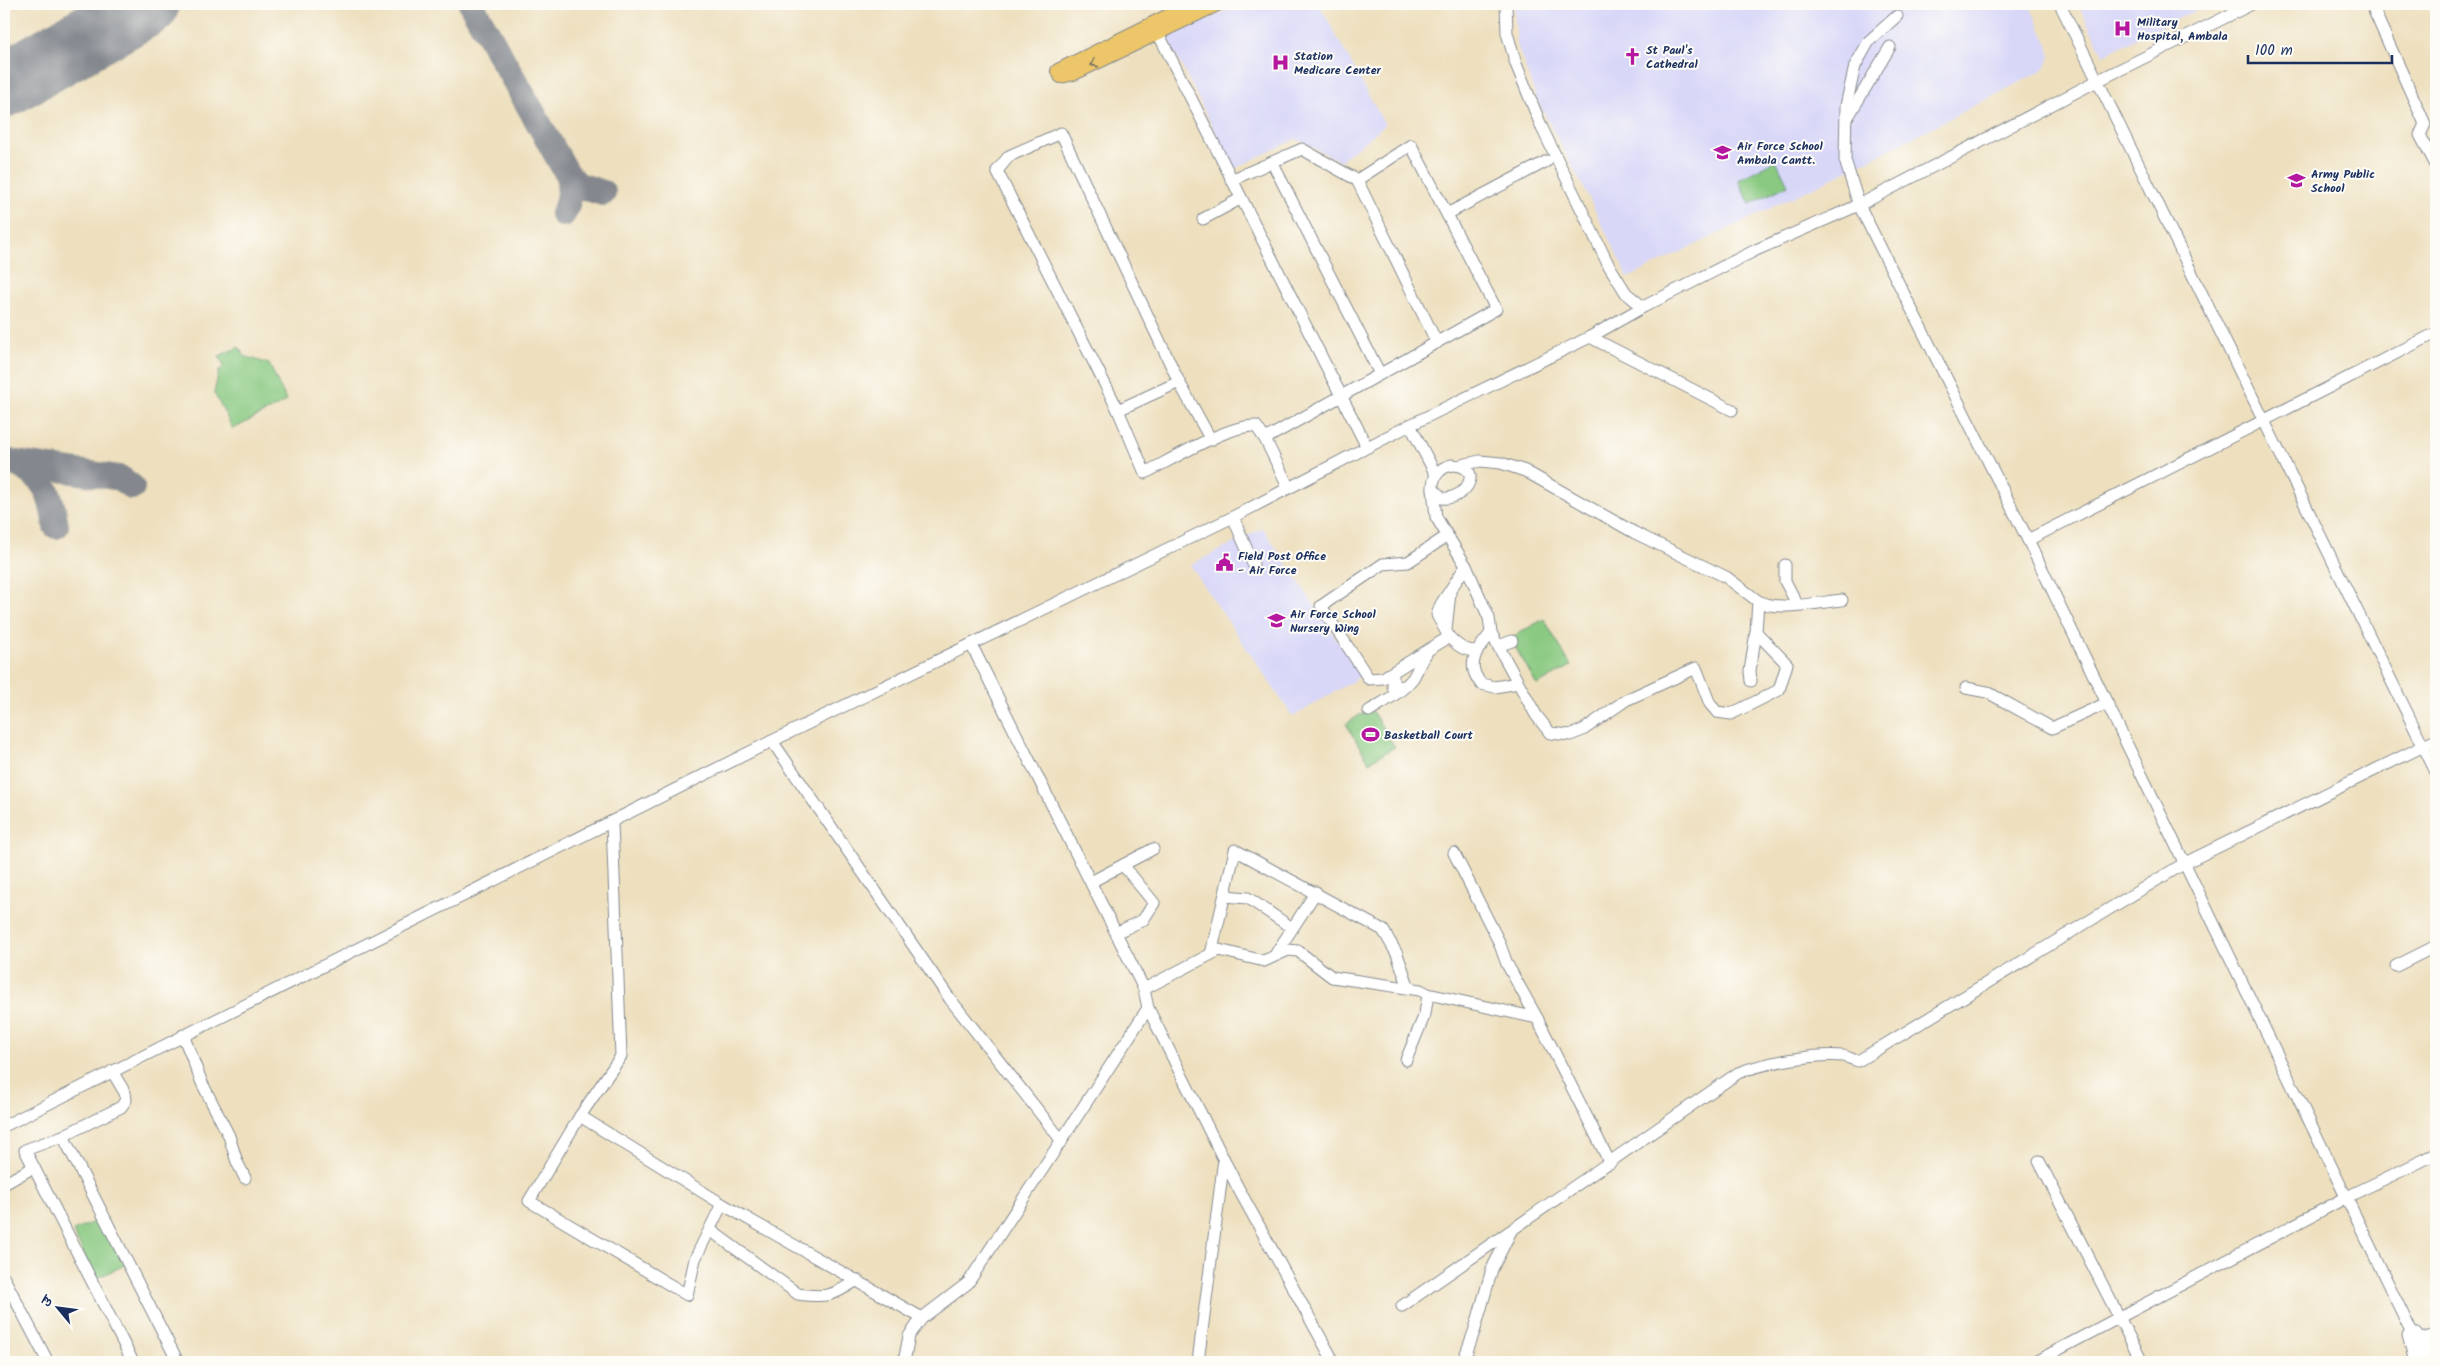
<svg xmlns="http://www.w3.org/2000/svg" width="2440" height="1366" viewBox="0 0 2440 1366" font-family="Kalam,'Playpen Sans Deva',sans-serif">
<style>
.built{fill:#d8d7f8}
.green{fill:#89c981;stroke:#527c70}
.lines{fill:none;stroke-linecap:round;stroke-linejoin:round}
.taxiway{stroke:#84888e;stroke-width:26}
.runway{stroke:#84888e;stroke-width:65}
.minor-casing{stroke:#84888e;stroke-width:13}
.major-casing{stroke:#84888e;stroke-width:16}
.minor{stroke:#fff;stroke-width:11}
.major{stroke:#ecc669;stroke-width:14}
.oneway{stroke:#797363}
.labels{text-anchor:middle;stroke-width:4;stroke-linejoin:round;paint-order:stroke}
.poi-label{font-size:12px;font-weight:bold;fill:#1b2f5e;stroke:#fdfcf7;text-anchor:start}
</style>
<rect width="100%" height="100%" fill="#fdfcf7"/>
<filter id="ink" filterUnits="userSpaceOnUse"><feTurbulence type="fractalNoise" baseFrequency=".02" numOctaves="2"/><feDisplacementMap in="SourceGraphic" scale="10" xChannelSelector="R" yChannelSelector="G"/><feConvolveMatrix kernelMatrix="1 2 1 2 8 2 1 2 1" color-interpolation-filters="sRGB"/></filter>
<filter id="wash" filterUnits="userSpaceOnUse"><feTurbulence type="fractalNoise" baseFrequency=".0096" numOctaves="4" result="noise"/><feDisplacementMap in="SourceGraphic" scale="20" xChannelSelector="R" yChannelSelector="G"/><feGaussianBlur stdDeviation="1.12" result="paint"/><feColorMatrix in="noise" values="0 0 0 0 0 0 0 0 0 0 0 0 0 0 0 0 0 1.4 0 .05"/><feComposite in="paint" operator="in"/></filter>
<g filter="url(#wash)">
<rect width="100%" height="100%" fill="#eee0bf"/>
<g class="built">
<path d="M1243,4h76l66,121 -45,36 -44,-22 -62,30 -67,-132z"/>
<path d="M1514,4h515l19,41 2,12 -4,10 -6,5 -183,94 -229,112 -39,-80 -52,-98 -20,-55z"/>
<path d="M2078,4h131l-106,51z"/>
<path d="M1263,528l98,148 -68,41 -103,-152z"/>
</g>
<g class="green">
<path d="M1776,160l12,25 -38,19 -12,-24z"/>
<path d="M239,347l5,9 25,8 18,37 -54,28 -19,-36 5,-22 5,-5 -5,-10z"/>
<path d="M1544,619l27,47 -34,19 -27,-47z"/>
<path d="M1370,708l25,39 -26,15 -23,-38z"/>
<path d="M103,1218l22,47 -30,14 -22,-48z"/>
</g>
<g class="lines">
<g class="taxiway">
<path d="M471,4l97,171c3,15 2,25 -5,39"/>
<path d="M568,175l10,10 25,8"/>
<path d="M4,461l116,17 12,9"/>
<path d="M16,464c31,13 35,32 40,62"/>
</g>
<path class="runway" d="M4,85l143,-81"/>
</g>
</g>
<g filter="url(#ink)">
<g class="lines">
<defs>
<g id="minor">
<path d="M1506,4l1,29 9,31 26,64 66,136 18,29 17,14"/>
<path d="M2060,4l376,768"/>
<path d="M2371,4l54,120 -5,11 16,30"/>
<path d="M1897,16l-28,25 -14,25 -9,40 -1,54 14,45 169,335 398,822"/>
<path d="M1158,33l209,414"/>
<path d="M1848,117l42,-70"/>
<path d="M1272,162l108,212"/>
<path d="M1231,180l71,-31 55,31 54,-35 85,164 -231,130"/>
<path d="M1357,180l80,163"/>
<path d="M1447,214l100,-53"/>
<path d="M1203,219l37,-20"/>
<path d="M1590,337l142,73"/>
<path d="M1118,410l61,-28"/>
<path d="M1410,425l26,50"/>
<path d="M1211,440l-32,-58 -118,-249 -52,23 -12,15 121,239 27,63c26,-13 84,-49 111,-47l9,13 24,49"/>
<path d="M1452,465c34,1 14,36 -10,33l-9,-9c-1,-13 8,-22 19,-24z"/>
<path d="M1433,489l3,28 30,49 23,52 2,15 45,82 14,18 20,2 13,-5 43,-30 70,-32 14,36 7,8 14,2 48,-24 8,-26 -31,-32 2,-31 -32,-24 -91,-44 -110,-62 -24,-8 -21,-2 -19,4"/>
<path d="M1233,517l20,47"/>
<path d="M1447,536l-39,26 -25,2 -62,42 48,73 14,-1 66,-41 -12,-22 4,-11 25,-38"/>
<path d="M2028,540l408,-207"/>
<path d="M1785,565v16l12,23"/>
<path d="M1758,601c18,11 63,1 84,-1"/>
<path d="M1446,629l4,-36"/>
<path d="M1449,637c9,9 15,14 28,14l14,-18"/>
<path d="M971,644l173,345 4,19 89,178 93,169 1,7"/>
<path d="M1498,646l14,-5"/>
<path d="M1477,651c-6,13 -5,21 4,33l14,3 23,-4"/>
<path d="M1388,675l5,1v11l12,-1"/>
<path d="M1751,681l-1,-10 6,-39"/>
<path d="M1966,688l21,4 65,36 55,-25"/>
<path d="M1369,711c16,-10 32,-18 44,-33 5,-8 7,-17 13,-24"/>
<path d="M772,741l178,258 112,142"/>
<path d="M612,823l9,233 -41,60 -51,85 158,94 8,-36 27,-55"/>
<path d="M1091,882l62,-33"/>
<path d="M1225,896l23,2 44,30"/>
<path d="M1116,933l27,-13 11,-17 -31,-38"/>
<path d="M1211,954l24,-104 148,80 14,24 12,34"/>
<path d="M1275,955l41,-63"/>
<path d="M2396,966l40,-20"/>
<path d="M1144,989l75,-39 45,11 24,-11 10,1 34,26 88,13 8,4 -3,20 -19,46"/>
<path d="M1428,994l109,24 -30,-54 -8,-22 -45,-89"/>
<path d="M1537,1018l73,145"/>
<path d="M183,1035l19,48 27,53 8,26 8,16"/>
<path d="M112,1071l13,22 1,7 -5,7 -58,29 -38,14 108,212"/>
<path d="M580,1116l142,88 200,114"/>
<path d="M4,1126l768,-385 461,-224 177,-92 180,-88 53,-30 113,-57 103,-45 238,-124 155,-77"/>
<path d="M63,1136l115,226"/>
<path d="M2039,1161l103,201"/>
<path d="M4,1184l30,-17"/>
<path d="M710,1230l88,64c29,4 35,2 59,-14"/>
<path d="M4,1278l44,84"/>
<path d="M1402,1306l336,-233c25,-10 78,-20 105,-17 5,1 10,4 15,5l327,-198 251,-123"/>
<path d="M2416,1334l20,28"/>
<path d="M2408,1335l7,27"/>
<path d="M2421,1339l15,-4"/>
<path d="M904,1362l5,-26 13,-18 46,-35 180,-275"/>
<path d="M1198,1362l26,-203"/>
<path d="M1463,1362l12,-33 17,-60 18,-36"/>
<path d="M2035,1362l312,-165 89,-43"/>
</g>
<g id="major">
<path d="M1058,71l135,-67"/>
<path d="M1061,76l13,-3 143,-69"/>
</g>
</defs>
<use href="#minor" class="minor-casing"/>
<use href="#major" class="major-casing"/>
<use href="#minor" class="minor"/>
<use href="#major" class="major"/>
</g>
<defs><path id="oneway-chevron" d="M-2-3.5L2.5 0L-2 3.5" fill="none" stroke-width="1.6" stroke-linecap="round" stroke-linejoin="round" transform="scale(1.25)"/></defs>
<use class="oneway" href="#oneway-chevron" transform="translate(1094 64) rotate(154)"/>
</g>
<defs>
<symbol id="hospital-bare" viewBox="-9 -9 18 18"><path d="M-5-5h3v3.5h4V-5h3V5h-3V1.5h-4V5h-3Z" fill="#b5179e" stroke="#fdfcf7" stroke-width="2.5" paint-order="stroke"/></symbol>
<symbol id="church-bare" viewBox="-9 -9 18 18"><path d="M-1.2-6h2.4v3.5h3.3v2.4h-3.3V6h-2.4V-.1h-3.3v-2.4h3.3Z" fill="#b5179e" stroke="#fdfcf7" stroke-width="2.5" paint-order="stroke"/></symbol>
<symbol id="school-bare" viewBox="-9 -9 18 18"><path d="M0-5L7-2L0 1L-7-2ZM-4 1L0 2.5L4 1V4Q0 6-4 4Z" fill="#b5179e" stroke="#fdfcf7" stroke-width="2.5" paint-order="stroke"/></symbol>
<symbol id="civic-bare" viewBox="-9 -9 18 18"><path d="M-.6-6.5H3V-4.5H.6V-3L4-1V1h2V6H-6V1h2V-1L-.6-3ZM-1.2 2.5V6h2.4V2.5Z" fill="#b5179e" stroke="#fdfcf7" stroke-width="2.5" paint-order="stroke"/></symbol>
<symbol id="stadium-bare" viewBox="-9 -9 18 18"><path d="M0-5a6.5 5 0 1 0 0 10a6.5 5 0 1 0 0-10ZM-3.5-1.8h7v3.6h-7Z" fill="#b5179e" stroke="#fdfcf7" stroke-width="2.5" paint-order="stroke"/></symbol>
</defs>
<g fill-rule="evenodd">
<use href="#hospital-bare" x="2110" y="16" width="25" height="25"/>
<use href="#church-bare" x="1620" y="44" width="25" height="25"/>
<use href="#hospital-bare" x="1268" y="50" width="25" height="25"/>
<use href="#school-bare" x="1710" y="140" width="25" height="25"/>
<use href="#school-bare" x="2284" y="168" width="25" height="25"/>
<use href="#civic-bare" x="1212" y="550" width="25" height="25"/>
<use href="#school-bare" x="1264" y="608" width="25" height="25"/>
<use href="#stadium-bare" x="1358" y="722" width="25" height="25"/>
</g>
<g class="labels">
<g class="poi-label">
<text x="2137" y="26">Military<tspan x="2137" dy="14">Hospital, Ambala</tspan></text>
<text x="1646" y="54">St Paul's<tspan x="1646" dy="14">Cathedral</tspan></text>
<text x="1294" y="60">Station<tspan x="1294" dy="14">Medicare Center</tspan></text>
<text x="1737" y="150">Air Force School<tspan x="1737" dy="14">Ambala Cantt.</tspan></text>
<text x="2311" y="178">Army Public<tspan x="2311" dy="14">School</tspan></text>
<text x="1238" y="560">Field Post Office<tspan x="1238" dy="14">- Air Force</tspan></text>
<text x="1290" y="618">Air Force School<tspan x="1290" dy="14">Nursery Wing</tspan></text>
<text x="1384" y="739">Basketball Court</text>
</g>
</g>
<rect width="2440" height="1366" fill="none" stroke="#fdfcf7" stroke-width="20"/>
<g transform="translate(58 1308) rotate(299)" stroke="#fdfcf7" stroke-width="4" paint-order="stroke">
<path d="M0-4L9 19L0 12L-9 19Z" fill="#1b2f5e"/>
<text y="-8" font-size="14" font-weight="bold" text-anchor="middle" fill="#1b2f5e">उ</text>
</g>
<path d="M2248 55v8h144v-8" fill="none" stroke="#1b2f5e" stroke-width="2.5"/>
<text x="2255" y="55" font-size="15" fill="#1b2f5e" stroke="#fdfcf7" stroke-width="4" paint-order="stroke">100 m</text>
</svg>
